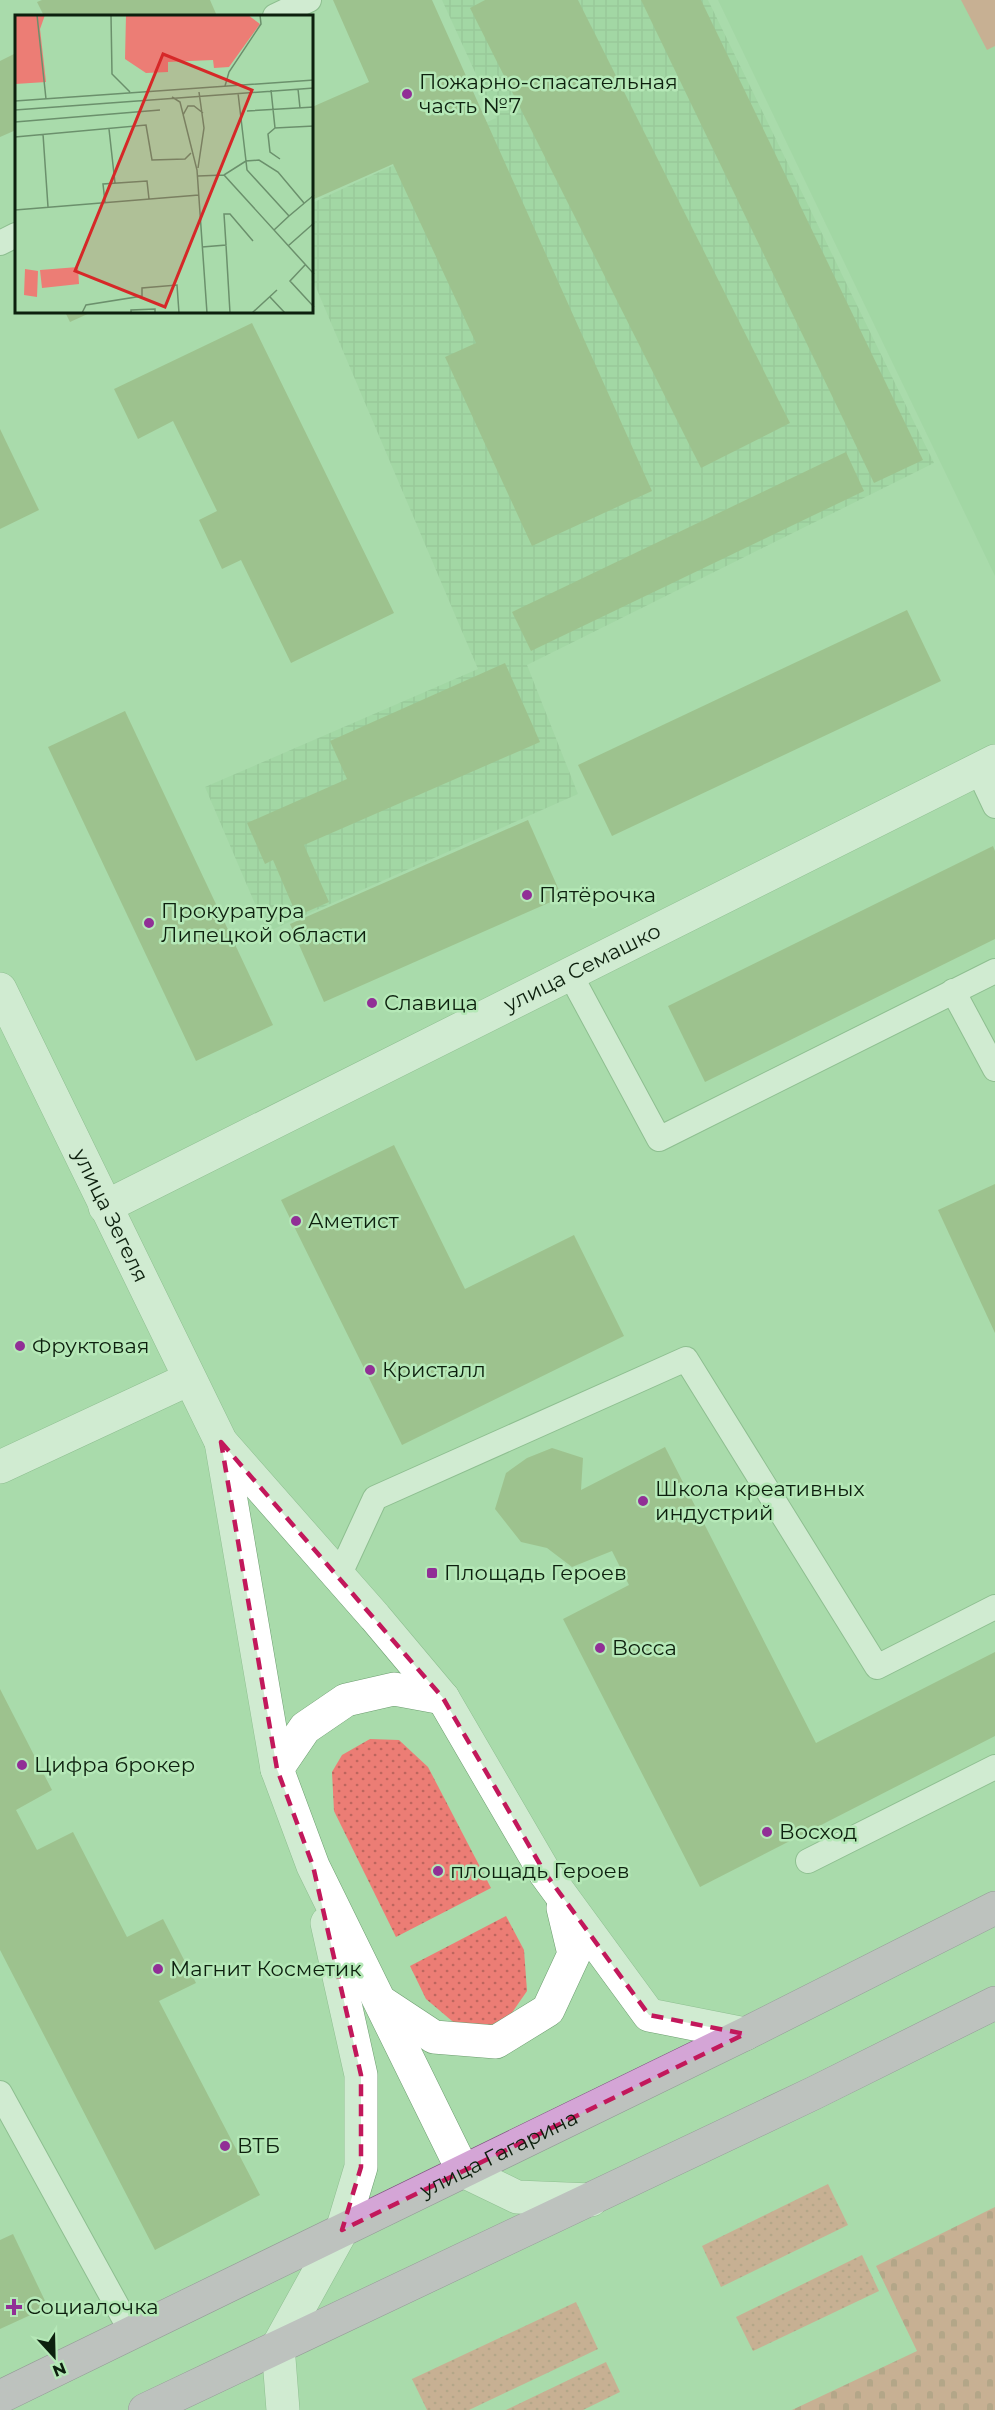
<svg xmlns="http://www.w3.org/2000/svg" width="995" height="2410" viewBox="0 0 995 2410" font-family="Montserrat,sans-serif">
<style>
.built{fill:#9ad29c}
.industrial{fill:url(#industrial-grid)}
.grass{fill:url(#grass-dots)}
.cemetery{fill:url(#cemetery-stones)}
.pitch{fill:#ec7d75}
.building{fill:#8fa56b}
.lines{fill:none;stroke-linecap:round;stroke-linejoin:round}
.service-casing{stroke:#6c9d6f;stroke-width:26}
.minor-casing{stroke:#6c9d6f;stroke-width:34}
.secondary-casing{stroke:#6c9d6f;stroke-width:34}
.primary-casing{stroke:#7c4f7e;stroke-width:34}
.service{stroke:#fff;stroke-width:24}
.minor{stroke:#fff;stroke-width:33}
.secondary{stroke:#fff;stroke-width:33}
.primary{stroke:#d4a5d6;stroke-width:33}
.marked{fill:none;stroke:#c2185b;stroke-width:4.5;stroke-dasharray:12 8;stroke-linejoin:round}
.poi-dot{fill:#912f96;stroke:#b5e8b7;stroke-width:2}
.labels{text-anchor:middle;stroke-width:5;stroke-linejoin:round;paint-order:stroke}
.poi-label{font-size:21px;fill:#0d200e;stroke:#b5e8b7;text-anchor:start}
.street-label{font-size:21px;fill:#0d200e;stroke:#b5e8b7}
.inset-road{fill:none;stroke:#6b906c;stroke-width:1.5}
.view{fill:#d62828;fill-opacity:0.15;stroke:#d62828;stroke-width:3}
.inset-edge{fill:none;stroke:#0d200e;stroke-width:3}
</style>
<defs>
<pattern id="industrial-grid" width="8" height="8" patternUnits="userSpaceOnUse" patternTransform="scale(1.5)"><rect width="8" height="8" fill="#9ad29c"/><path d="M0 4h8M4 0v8" fill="none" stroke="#84b485"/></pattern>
<pattern id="grass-dots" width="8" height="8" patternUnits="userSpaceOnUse" patternTransform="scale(1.5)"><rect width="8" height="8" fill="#ec7d75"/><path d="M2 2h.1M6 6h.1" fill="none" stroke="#be665e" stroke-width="1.8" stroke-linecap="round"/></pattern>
<pattern id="cemetery-stones" width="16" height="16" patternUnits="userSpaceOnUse" patternTransform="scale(1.5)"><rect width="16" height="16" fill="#ec7d75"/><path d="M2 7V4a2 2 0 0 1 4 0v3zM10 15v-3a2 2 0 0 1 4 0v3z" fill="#be665e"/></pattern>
</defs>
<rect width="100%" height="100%" fill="#a9dbab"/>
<path class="built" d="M718,0h277v576z"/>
<path class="industrial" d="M442,0h266l226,463 -407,202 51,129 -311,138 -62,-145 273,-118 -166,-391v-75l184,-85z"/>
<g class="grass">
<path d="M370,1739l29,1 29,27 63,121 -95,49 -62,-126 -2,-39 10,-17z"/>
<path d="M506,1916l18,34 3,41 -18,26 -25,11 -26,-2 -32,-27 -16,-33z"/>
<path d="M828,2184l20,41 -127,62 -19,-41z"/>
<path d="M862,2255l17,36 -126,60 -17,-34z"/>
<path d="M576,2302l22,47 -129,61h-42l-15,-31z"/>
<path d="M606,2362l14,30 -37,18h-77z"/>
</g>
<path class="cemetery" d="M995,2207v203h-203l125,-59 -41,-85z"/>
<path class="pitch" d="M961,0h34v46l-8,4z"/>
<g class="building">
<path d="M42,0h168l7,16h-173l-7,-14z"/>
<path d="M333,0h99l220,491 -120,55 -87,-189 31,-14 -83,-179 -81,36v-93l57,-25z"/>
<path d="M485,0h93l212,423 -89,45 -231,-460z"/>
<path d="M641,0h60l222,460 -49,23z"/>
<path d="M16,53v77l-16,7v-76z"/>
<path d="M65,312h27l-22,10z"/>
<path d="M252,323l142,290 -103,50 -50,-103 -19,9 -23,-49 18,-9 -44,-90 -35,18 -24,-50z"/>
<path d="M0,429l39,81 -39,19z"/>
<path d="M846,452l18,39 -333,160 -19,-39z"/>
<path d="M907,610l34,71 -329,155 -34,-71z"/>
<path d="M505,663l35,79 -236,103 25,57 -32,14 -24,-56 -8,4 -18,-41 100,-44 -17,-38z"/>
<path d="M125,711l148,314 -77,36 -148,-314z"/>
<path d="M528,820l34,77 -238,105 -34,-78z"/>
<path d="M993,846l2,5v88l-290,143 -37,-76z"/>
<path d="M394,1145l71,144 109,-54 50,101 -222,109 -121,-245z"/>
<path d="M995,1184v149l-57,-123z"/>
<path d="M665,1447l151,296 179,-91v84l-295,151 -137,-268 66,-34 -17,-34 -40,16 -25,-19 -26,-6 -26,-33 11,-36 21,-15 25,-10 31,10 -2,32z"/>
<path d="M0,1689l52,101 -36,20 21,40 36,-18 54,105 36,-18 33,64 -37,18 101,194 -105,55 -155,-300z"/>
<path d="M13,2234l35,73 -48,22v-89z"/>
</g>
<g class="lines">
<defs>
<g id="service">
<path d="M275,16l34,-16"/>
<path d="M0,243l16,-8"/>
<path d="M978,770l17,36"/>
<path d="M570,974l89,165 336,-168"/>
<path d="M953,991l42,78"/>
<path d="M339,1576l36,-78 311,-139 191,308 118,-60"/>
<path d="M808,1861l187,-94"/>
<path d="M0,2093l132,240"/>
</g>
<g id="minor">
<path id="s1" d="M105,1207l890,-446"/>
<path d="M0,1467l189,-88"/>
<path d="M278,2346l5,64"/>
</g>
<g id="secondary">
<path id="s2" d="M0,989l221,453 154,175 68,81 102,175 104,142 96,19"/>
<path d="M221,1442l56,327 36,97 150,305 54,26 74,3"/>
<path d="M277,1769l28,-41 41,-28 48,-11 49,9"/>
<path d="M381,2002l53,35 62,5 52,-32 26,-56 -11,-46"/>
<path d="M278,2346l64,-116 19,-63v-92l-34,-152"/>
</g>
<g id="primary">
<path id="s3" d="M0,2397l745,-363 250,-126"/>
<path d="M145,2410l669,-317 181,-90"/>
</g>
</defs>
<use href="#service" class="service-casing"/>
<use href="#minor" class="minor-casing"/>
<use href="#secondary" class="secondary-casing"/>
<use href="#primary" class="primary-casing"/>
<use href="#service" class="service"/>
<use href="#minor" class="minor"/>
<use href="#secondary" class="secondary"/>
<use href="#primary" class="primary"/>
</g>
<path d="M0 0H995V2410H0ZM221,1442l222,256 102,175 104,142 96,19 -403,196 19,-63v-92l-48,-209 -36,-97z" fill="#a9dbab" fill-opacity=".55" fill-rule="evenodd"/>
<path class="marked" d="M221,1442l222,256 102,175 104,142 96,19 -403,196 19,-63v-92l-48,-209 -36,-97z"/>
<g class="poi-dot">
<circle cx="407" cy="94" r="6"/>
<circle cx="527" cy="895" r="6"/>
<circle cx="149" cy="923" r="6"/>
<circle cx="372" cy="1003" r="6"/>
<circle cx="296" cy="1221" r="6"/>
<circle cx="20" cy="1346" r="6"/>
<circle cx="370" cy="1370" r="6"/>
<circle cx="643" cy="1501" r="6"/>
<rect x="426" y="1567" width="12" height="12" rx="3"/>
<circle cx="600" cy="1648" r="6"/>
<circle cx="22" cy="1765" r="6"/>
<circle cx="767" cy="1832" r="6"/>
<circle cx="438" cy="1871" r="6"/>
<circle cx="158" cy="1969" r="6"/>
<circle cx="225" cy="2146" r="6"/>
<path d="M11 2298h6v6h6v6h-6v6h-6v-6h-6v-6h6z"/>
</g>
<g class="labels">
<g class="poi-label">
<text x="419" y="89">Пожарно-спасательная<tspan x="419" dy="24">часть №7</tspan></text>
<text x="539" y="902">Пятёрочка</text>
<text x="161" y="918">Прокуратура<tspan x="161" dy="24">Липецкой области</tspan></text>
<text x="384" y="1010">Славица</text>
<text x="308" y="1228">Аметист</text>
<text x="32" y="1353">Фруктовая</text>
<text x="382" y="1377">Кристалл</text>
<text x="655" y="1496">Школа креативных<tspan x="655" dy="24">индустрий</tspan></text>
<text x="444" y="1580">Площадь Героев</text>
<text x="612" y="1655">Bocca</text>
<text x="34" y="1772">Цифра брокер</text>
<text x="779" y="1839">Восход</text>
<text x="450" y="1878">площадь Героев</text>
<text x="170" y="1976">Магнит Косметик</text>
<text x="237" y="2153">ВТБ</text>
<text x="26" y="2314">Социалочка</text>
</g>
<g class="street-label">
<text dy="7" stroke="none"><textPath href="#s1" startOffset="534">улица Семашко</textPath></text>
<text dy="7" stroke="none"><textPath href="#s2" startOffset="252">улица Зегеля</textPath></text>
<text dy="7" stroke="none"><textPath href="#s3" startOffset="555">улица Гагарина</textPath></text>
</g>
</g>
<g transform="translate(15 15)">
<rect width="298" height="298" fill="#a9dbab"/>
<path d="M111,0h122l12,9 -31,43 -15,1 -1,-8 -45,2v10l-22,1 -21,-14z" fill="#ec7d75"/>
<path d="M0,0h30l-5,14 6,53 -31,2z" fill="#ec7d75"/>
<path d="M63,252l1,17 -37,4 -2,-18zM10,254l13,2 -1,26 -13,-2z" fill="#ec7d75"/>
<path class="inset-road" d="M22,0l9,84M96,0l1,59 18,18M210,71l4,-14 32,-48 -1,-9M283,74l2,19M256,75l4,38 39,-2M157,82l8,5 17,68 10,143M0,86l299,-21M0,95l299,-22M232,96l67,-4M168,100l5,-9h6l9,7M0,107l145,-12M260,113l-7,6 2,18 10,7M94,114l6,54M28,119l5,73M0,122l131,-12 6,35 33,-1 6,-6M183,153l6,-40 -5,-36M209,160l90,99M183,161l26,-1 22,-14 -8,-68M90,187l-2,-18 44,-3 2,18M289,188l-26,-31 -19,-12 -13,1 1,9 42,46 25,-21M0,195l184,-15M259,215l15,-14M211,230l4,68M273,231l26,-23M187,232l24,-2 -2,-31h6l23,27M290,250l-15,16 24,26M255,282l15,16M67,298l4,-8 56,-9v-8l35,-3 2,28M116,298v-3l24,-1v4M237,298l25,-23"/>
<path class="view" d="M148,39l89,36 -87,217 -90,-36z"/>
<rect width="298" height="298" class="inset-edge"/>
</g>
<g transform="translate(54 2356) rotate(158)" stroke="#b5e8b7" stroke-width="4.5" paint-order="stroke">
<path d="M0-4.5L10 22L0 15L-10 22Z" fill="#0d200e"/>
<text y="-9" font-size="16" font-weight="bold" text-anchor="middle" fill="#0d200e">N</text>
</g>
</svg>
